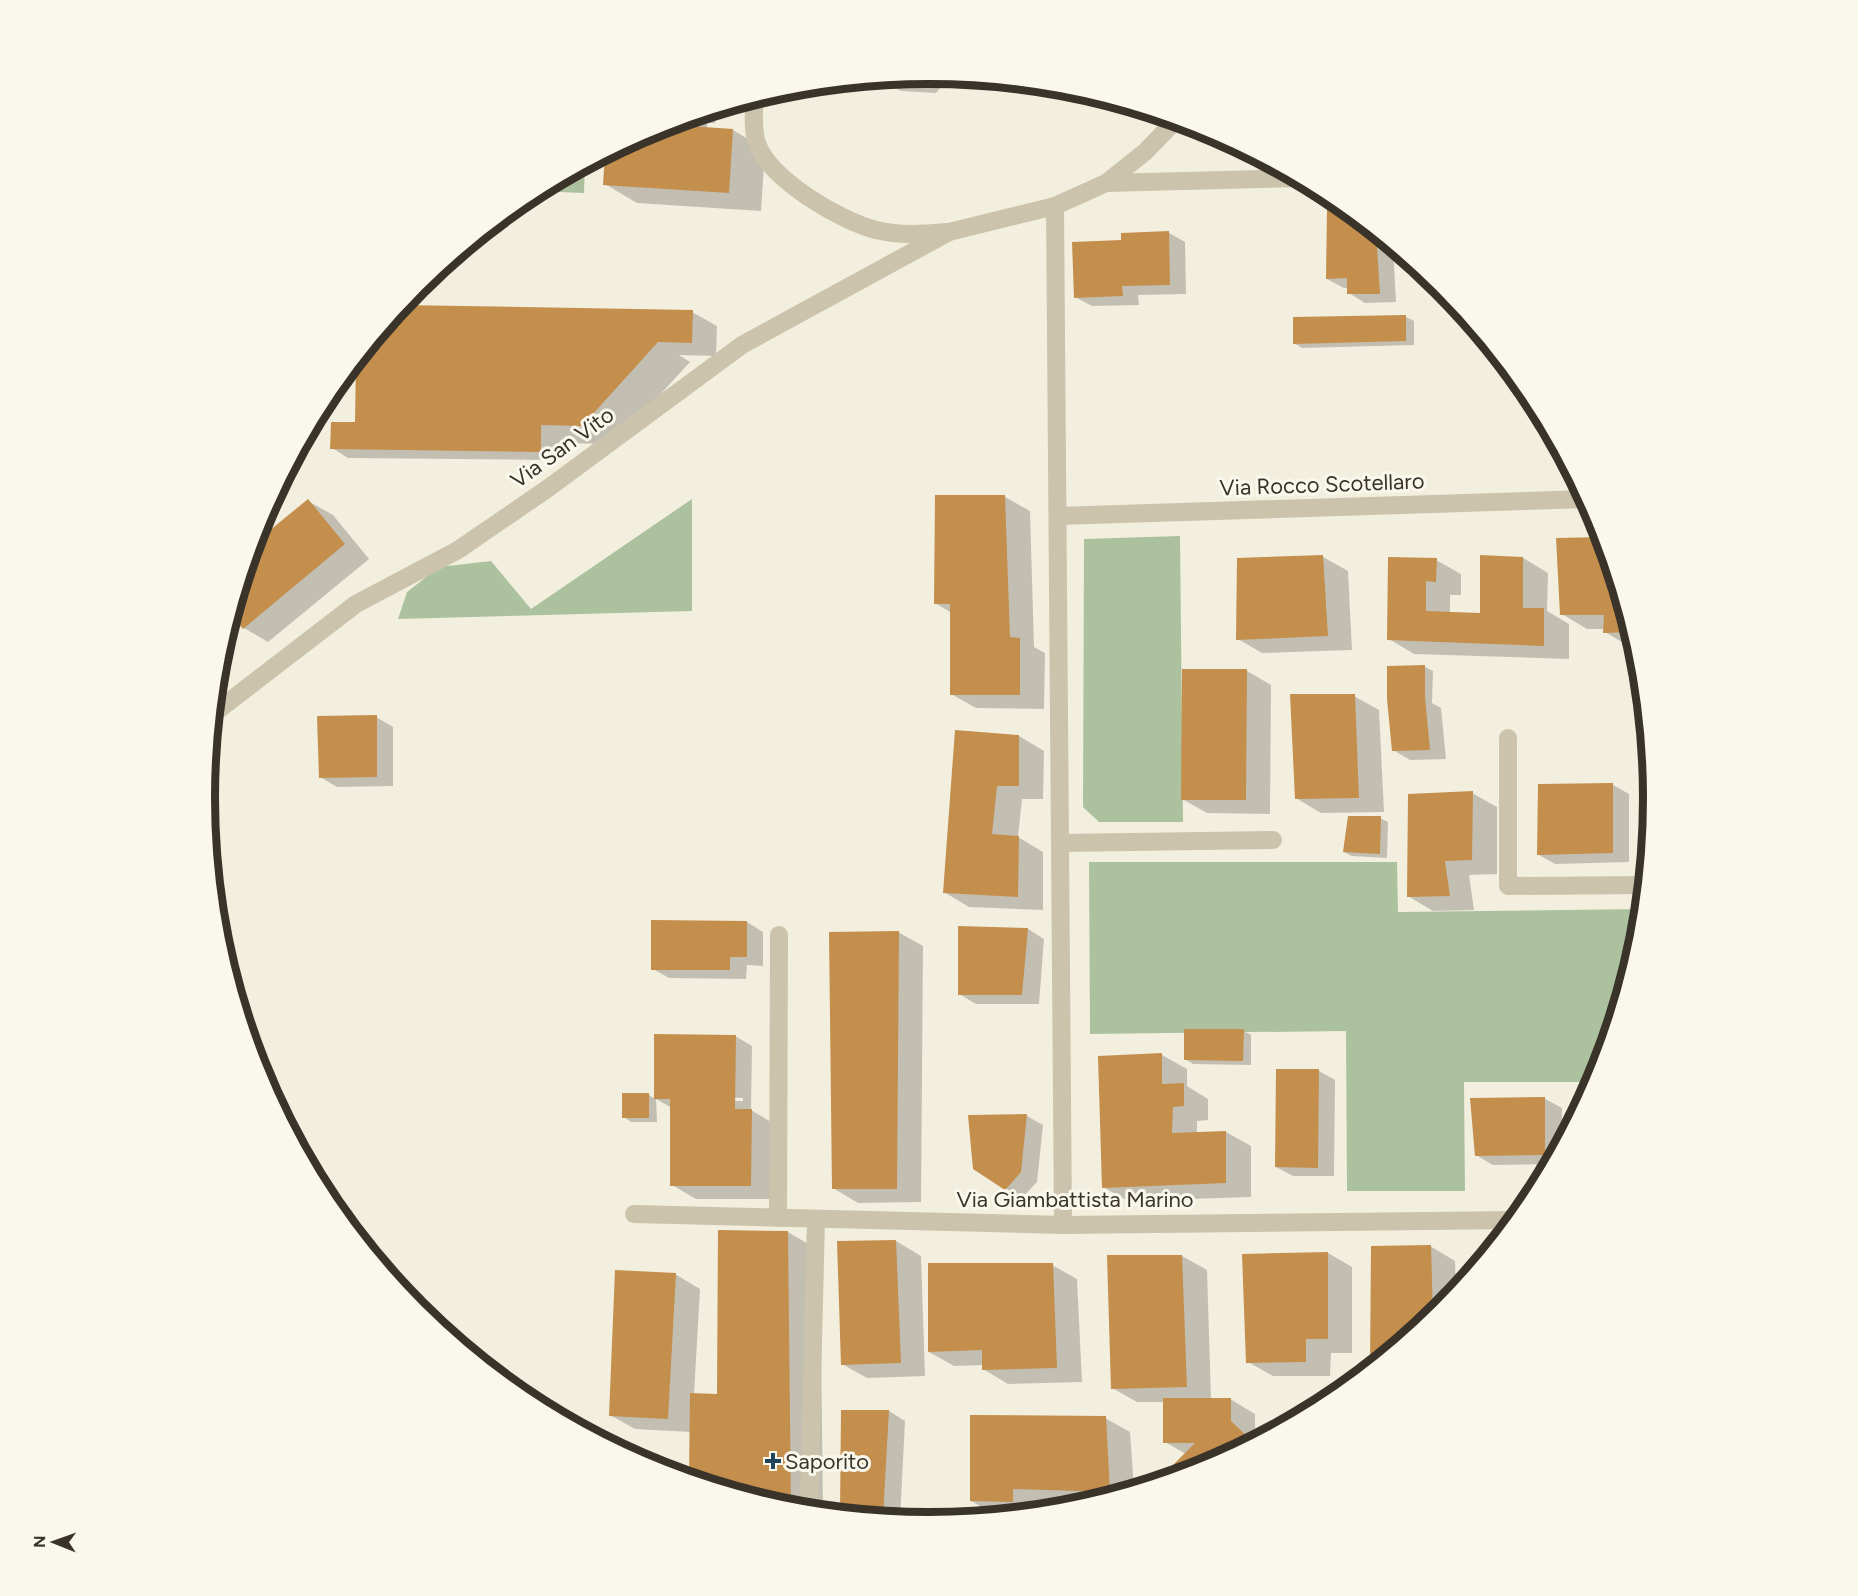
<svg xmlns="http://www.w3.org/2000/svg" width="1858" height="1596" viewBox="0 0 1858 1596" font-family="Figtree,sans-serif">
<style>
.green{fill:#acc29f}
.shadow{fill:#0003;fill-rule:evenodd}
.building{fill:#c48e4c}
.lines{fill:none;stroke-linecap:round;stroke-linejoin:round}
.lane{stroke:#cbc3ab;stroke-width:18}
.street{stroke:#cbc3ab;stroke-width:18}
.poi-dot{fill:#20445a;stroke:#faf8ec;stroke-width:2}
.labels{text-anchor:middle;stroke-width:6;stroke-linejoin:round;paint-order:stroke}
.street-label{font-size:22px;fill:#39332a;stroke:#faf8ec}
.poi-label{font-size:22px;fill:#39332a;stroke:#faf8ec;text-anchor:start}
.rim{fill:none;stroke:#39332a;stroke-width:8}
</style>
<rect width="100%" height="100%" fill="#f3efdf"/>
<g class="green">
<path d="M585,164l-1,29 -49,-2z"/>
<path d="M692,499v112l-294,8 9,-27 32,-25 52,-6 40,48z"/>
<path d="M1180,536l3,286h-84l-16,-15 1,-268z"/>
<path d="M1089,862h308l1,50 244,-3 -2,31 -45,142h-131l1,109h-118l-1,-160 -256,3z"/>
</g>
<g class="shadow">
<path d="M929,74l14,1 -1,11 -6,7 -35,-2 -23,-12z"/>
<path d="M716,109l-1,14h-8v6l26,1 32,19 -4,62 -124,-8 -32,-19 2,-31 45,-24z"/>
<path d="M1328,209h20l45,37 3,56 -31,1 -16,-10v-5h-5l-17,-9z"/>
<path d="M1169,233l16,9 1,52 -48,1 1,10 -47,1 -17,-9 48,-55z"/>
<path d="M400,307l292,5 25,14 -1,30 -37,-1 11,7 -75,82 -58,-1v17l-209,-2 -16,-10 30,-24 -6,-3 1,-63z"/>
<path d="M1406,317l8,4v24l-112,3 -8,-5z"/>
<path d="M1005,497l25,14 4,136 11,6 -1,56 -68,-1 -25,-14 1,-81 -17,-10z"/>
<path d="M308,501l25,14 36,44 -101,83 -24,-14z"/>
<path d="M1604,538l32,108 -6,1 -25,-15v-3h-18l-25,-15 -5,-74z"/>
<path d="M1323,557l25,14 4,79 -90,3 -24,-14z"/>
<path d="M1523,558l25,15 -1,38 22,13v35l-155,-5 -25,-15 47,-79 25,14v21h-11v18l31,1z"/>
<path d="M1425,667l8,4 -1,32 9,5 5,51 -36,1 -17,-10z"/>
<path d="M1247,671l24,14 -1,129 -63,-1 -25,-14z"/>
<path d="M1354,696l25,14 5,102 -63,1 -25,-15z"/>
<path d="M376,717l17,10v59l-56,1 -17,-10z"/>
<path d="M1019,736l25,15 -1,48h-21l-4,38 25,15v58l-74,-3 -25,-15z"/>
<path d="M1613,785l16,9v68l-74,2 -16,-9z"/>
<path d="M1472,793l25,14v67l-28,1 5,35 -41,1 -25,-15z"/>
<path d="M1380,818l8,4 -1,36 -35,-2 -8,-4z"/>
<path d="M747,922l16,10v34l-16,-1 -1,14 -77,-1 -16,-9z"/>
<path d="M960,927l68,2 16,10 -5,65h-63l-17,-10z"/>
<path d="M898,932l25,14 -2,256 -63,1 -25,-15z"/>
<path d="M1243,1031l8,4v30l-58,-1 -8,-5z"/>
<path d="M735,1036l17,10 -1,64 25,15 -1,74h-79l-24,-14v-77l-16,-9 1,23h-26l-7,-5 25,-22 6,4zM670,1097l73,1v3l-73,-1z"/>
<path d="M1162,1055l25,14v17l21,13v21l-11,1v12l29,-1 25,14v51l-123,4 -25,-14 -4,-130z"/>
<path d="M1319,1071l16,9 -1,96h-41l-17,-9z"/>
<path d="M1472,1099h73l17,9 -1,37 -10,19 -58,1 -17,-10z"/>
<path d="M1027,1116l16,9 -6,57 -15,16 -17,-10z"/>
<path d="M788,1232l32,19 3,261 -36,-3 -96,-30v-47l-56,-3 -25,-14 65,-141 25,15 -6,106h24z"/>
<path d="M896,1241l25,15 4,120 -58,2 -25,-14 -3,-122z"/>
<path d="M1430,1246l25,15 1,31 -15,19 -69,56z"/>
<path d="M1328,1253l24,14v86h-21l-1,23h-57l-25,-14z"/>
<path d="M1182,1256l25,14 4,129h19l25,15v23l3,2 -52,28 -30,10 -6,-7 16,-16 -21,-12v-40h-28l-25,-14z"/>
<path d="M1052,1265l25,14 5,103 -74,2 -25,-15v-4l-29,1 -25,-14z"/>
<path d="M889,1411l16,10 -5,99 -58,-6z"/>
<path d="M1105,1418l25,14 4,57 -49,15 -47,-1v9l-33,3h-9l-25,-14z"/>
<path d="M619,1450h5l25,16z"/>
</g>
<g class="building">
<path d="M674,122v3l59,4 -4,64 -126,-8 2,-31 47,-25z"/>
<path d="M1327,208h19l30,24 4,62h-33v-16l-21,1z"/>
<path d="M1169,231l1,54 -48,1 1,10 -49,2 -2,-56 49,-2v-7z"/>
<path d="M401,305l292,5 -1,33 -34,-1 -76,84 -41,-1v27l-211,-3 1,-27h24l1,-62z"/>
<path d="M1406,315v26l-113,3v-27z"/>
<path d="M935,495h70l5,142 10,1v57h-70v-91h-16z"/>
<path d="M308,499l37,45 -102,85 -12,-14 21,-70z"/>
<path d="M1603,537l29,95 -29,1 1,-18h-44l-4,-77z"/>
<path d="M1323,555l5,81 -92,4 1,-82z"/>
<path d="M1480,555l43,2v51h21v38l-157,-6 1,-83 49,1 -1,24 -10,-1v30l54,2z"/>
<path d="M1636,647l4,10v5l-4,-1z"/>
<path d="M1425,665v32l5,53 -38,1 -5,-52v-33z"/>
<path d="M1182,669h65l-1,131h-65z"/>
<path d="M1290,694h65l4,104 -64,1z"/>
<path d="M377,715v62l-58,1 -2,-62z"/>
<path d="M955,730l64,5v51h-22l-5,48 27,2 -1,61 -75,-4z"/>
<path d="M1613,783v70l-76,2 1,-71z"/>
<path d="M1473,791l-1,69 -27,1 5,35 -43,1 1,-103z"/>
<path d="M1348,816h33l-1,38 -37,-2z"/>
<path d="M651,920l96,1v36h-17v13h-79z"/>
<path d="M958,926l70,2 -6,67h-64z"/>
<path d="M899,931l-2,258h-65l-3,-257z"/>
<path d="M1184,1029h60l-1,32 -59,-1z"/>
<path d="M654,1034l82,1 -1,74h17l-1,77h-81v-87h-16z"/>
<path d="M1162,1053v31l22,-1v23l-11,1 -1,26 54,-2v52l-124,5 -4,-132z"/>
<path d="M1276,1069h43l-1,99 -43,-1z"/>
<rect x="622" y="1093" width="27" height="25"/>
<path d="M1545,1097v58l-70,1 -5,-58z"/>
<path d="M1027,1114l-6,58 -16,18 -32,-21 -5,-54z"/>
<path d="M718,1230l70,1 3,278 -102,-30 1,-86 27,1z"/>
<path d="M896,1240l5,123 -60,2 -4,-124z"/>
<path d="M1431,1245l2,72 -63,52 1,-123z"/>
<path d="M1328,1252v87h-22v23l-60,1 -4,-109z"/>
<path d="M1107,1255h75l5,132 -76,2z"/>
<path d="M1474,1259h9l-9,12z"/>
<path d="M928,1263h125l4,105 -75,2v-20l-54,2z"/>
<path d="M615,1270l61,3 -8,146 -59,-3z"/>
<path d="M1163,1398h68v23l22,21 -47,25 -32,10 -6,-7 27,-27h-32z"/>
<path d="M841,1410h48l-6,107 -43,-3z"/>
<path d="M970,1415l136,1 4,76 -97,-3v13l-43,-1z"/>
</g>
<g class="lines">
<path class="lane" d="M755,97c-1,14 -3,32 2,46 12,36 83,78 119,87 24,6 48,4 73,2"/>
<g class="street">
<path d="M1106,183l193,-5"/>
<path d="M1055,206l8,1019"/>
<path d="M1058,516l529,-17"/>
<path d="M213,714l143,-110 102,-54 89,-61 195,-144 207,-113 106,-26 51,-23 39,-31 31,-32"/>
<path d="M1508,738v148l137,-1"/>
<path d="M1061,843l212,-3"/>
<path d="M634,1214l429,11 453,-5"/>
<path d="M778,1218l1,-283"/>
<path d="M809,1511l7,-292"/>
</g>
</g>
<path class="poi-dot" d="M770 1452h6v6h6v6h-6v6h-6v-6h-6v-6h6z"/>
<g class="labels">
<g class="street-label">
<text transform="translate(562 447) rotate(-36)" y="8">Via San Vito</text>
<text transform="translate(1322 484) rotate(-2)" y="8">Via Rocco Scotellaro</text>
<text x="1075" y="1207">Via Giambattista Marino</text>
</g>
<g class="poi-label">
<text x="785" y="1469">Saporito</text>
</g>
</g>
<path d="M0 0H1858V1596H0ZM215 798a714 714 0 1 1 1428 0a714 714 0 1 1-1428 0Z" fill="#faf8ec" fill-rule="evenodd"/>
<path class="rim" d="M215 798a714 714 0 1 1 1428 0a714 714 0 1 1-1428 0Z"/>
<g transform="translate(54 1542) rotate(271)" stroke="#faf8ec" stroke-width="4.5" paint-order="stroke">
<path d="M0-4.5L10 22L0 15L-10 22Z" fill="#39332a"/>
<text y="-9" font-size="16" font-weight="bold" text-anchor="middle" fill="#39332a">N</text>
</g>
</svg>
